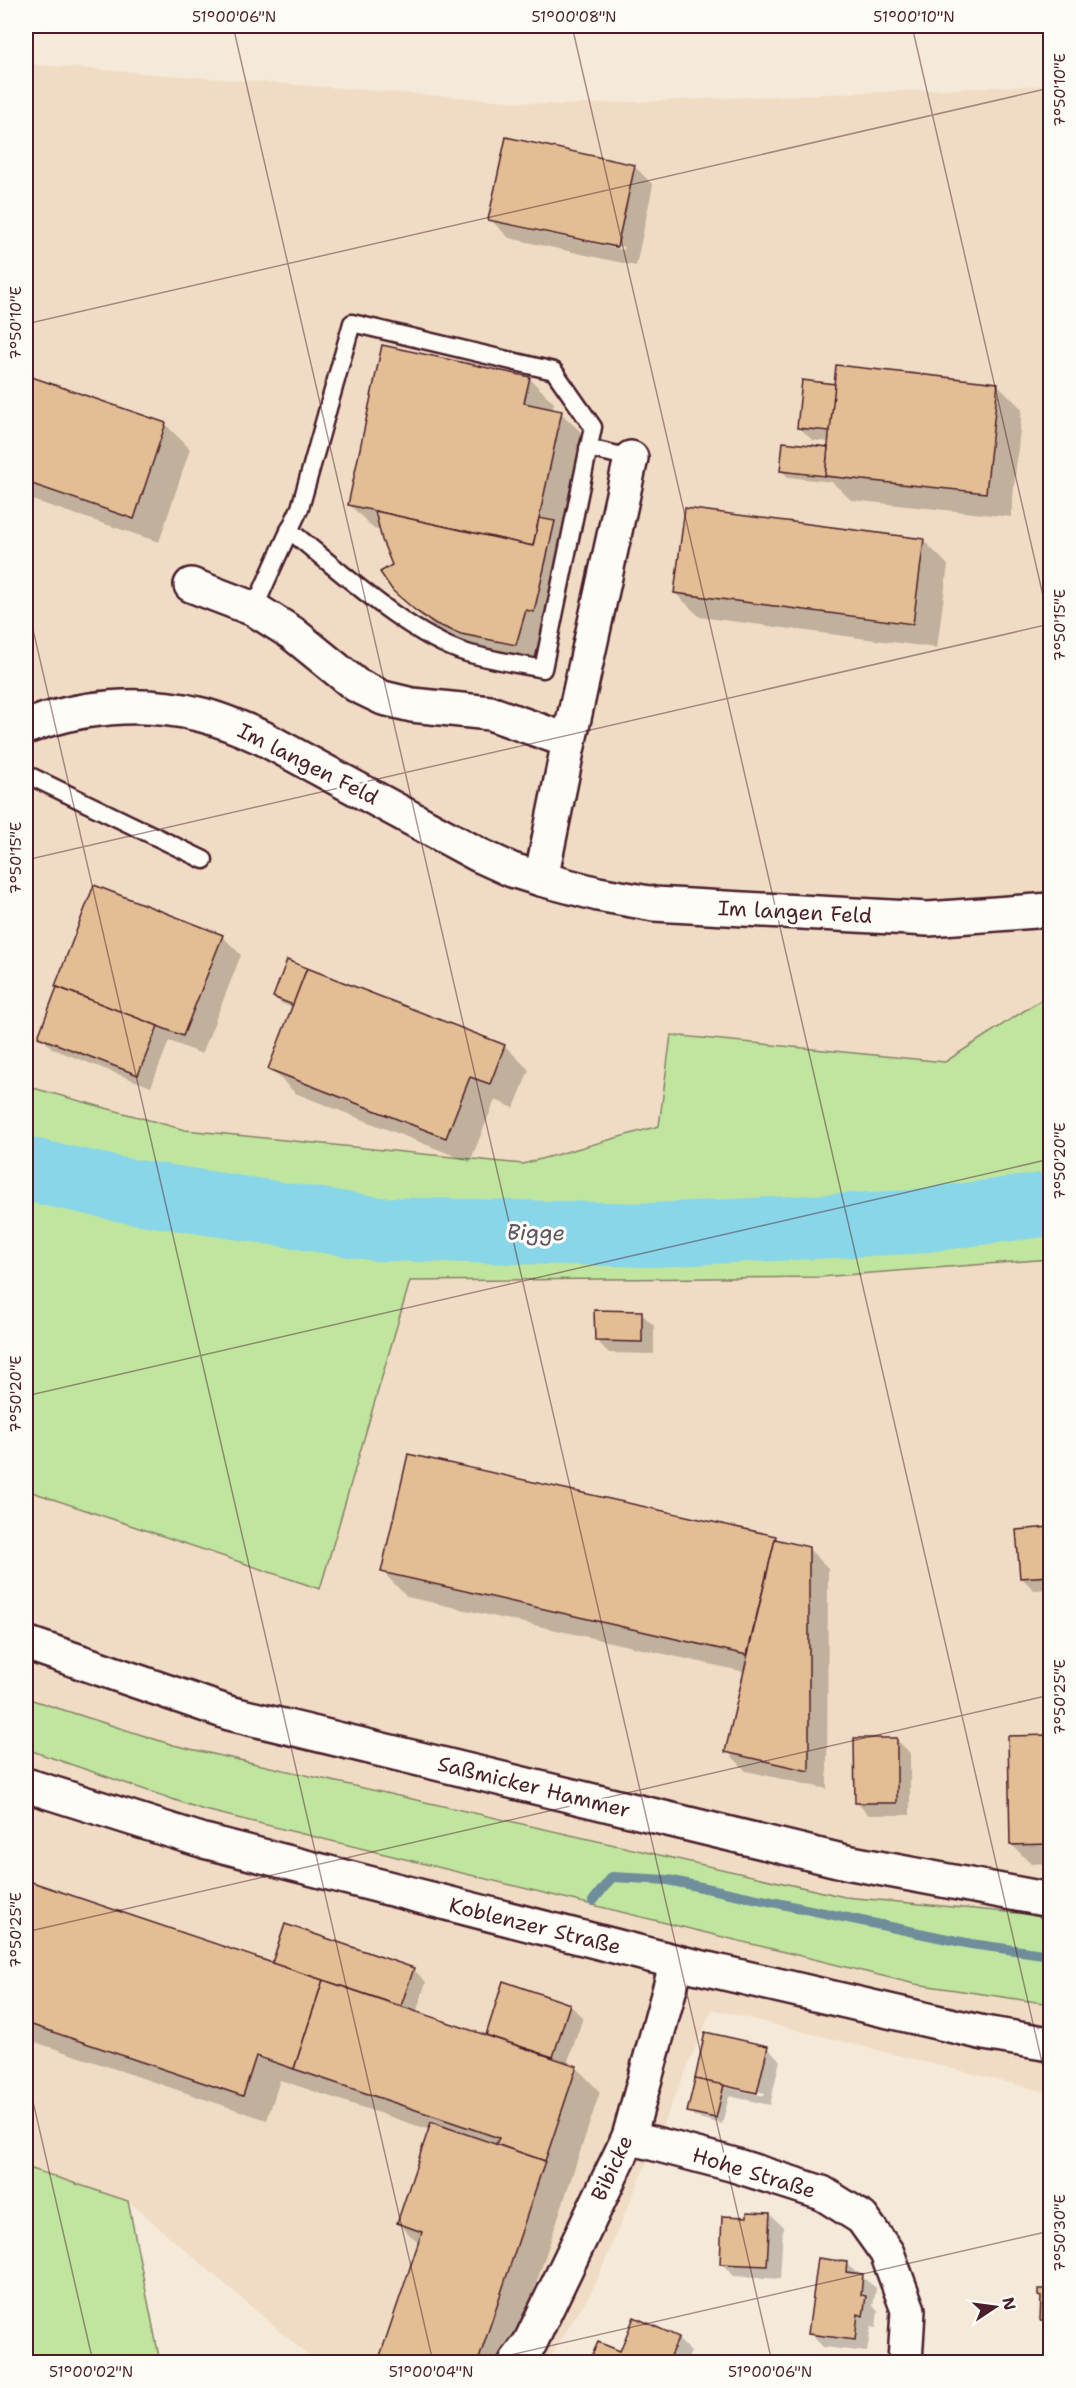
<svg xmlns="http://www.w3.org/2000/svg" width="1076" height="2388" viewBox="0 0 1076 2388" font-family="'Shantell Sans',sans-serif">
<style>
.built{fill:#f0dcc4}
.green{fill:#c0e59f;stroke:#858265;stroke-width:1.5}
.shadow{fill:#0003;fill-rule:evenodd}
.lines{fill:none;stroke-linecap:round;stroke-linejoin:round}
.stream{stroke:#6f8d9c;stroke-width:10}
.river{stroke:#88d6e7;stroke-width:64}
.building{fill:#e3be94;stroke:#4a1f2b;stroke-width:1.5}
.service-casing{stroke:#4a1f2b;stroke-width:21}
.minor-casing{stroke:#4a1f2b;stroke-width:38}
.secondary-casing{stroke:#4a1f2b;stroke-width:38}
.service{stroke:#fdfcf7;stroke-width:16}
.minor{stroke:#fdfcf7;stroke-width:33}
.secondary{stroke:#fdfcf7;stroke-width:33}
.ticks{fill:none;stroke:#4a1f2b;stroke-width:1.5;stroke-opacity:0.45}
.labels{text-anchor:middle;stroke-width:6;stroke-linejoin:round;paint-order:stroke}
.street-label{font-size:21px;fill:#4a1f2b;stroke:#fdfcf7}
.water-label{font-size:22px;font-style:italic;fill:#5d5663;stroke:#fdfcf7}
.neatline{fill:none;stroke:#4a1f2b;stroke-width:2}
.ticks-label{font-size:15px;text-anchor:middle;fill:#4a1f2b}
</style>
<rect width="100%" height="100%" fill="#f5e9d9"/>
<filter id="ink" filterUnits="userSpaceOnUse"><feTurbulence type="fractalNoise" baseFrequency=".0167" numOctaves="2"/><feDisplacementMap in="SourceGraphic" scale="12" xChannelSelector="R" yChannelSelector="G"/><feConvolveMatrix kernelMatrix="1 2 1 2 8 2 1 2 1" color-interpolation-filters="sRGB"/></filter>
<g filter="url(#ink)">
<path class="built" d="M26,64l533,41 491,-20v2008l-338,-84 -119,280 -46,73h-231l-188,-161 -102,-34z"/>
<g class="green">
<path d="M1050,994v265l-230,18 -410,4 -90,308 -294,-99v-404l159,44 338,34 136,-38 12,-91 274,27z"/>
<path d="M26,1698l147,47 672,152 205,19v88l-135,-20 -714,-175 -175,-60z"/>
<path d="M26,2167l102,34 32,161h-134z"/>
</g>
<g class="shadow">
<path d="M634,166l19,19 -17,81 -127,-28 -19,-19zM510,223l115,24 -1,3 -114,-24z"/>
<path d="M26,377l139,47 25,25 -31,93 -133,-44z"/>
<path d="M529,378l25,25 -2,8 9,2 25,24 -51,226 -79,-21 -19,-12 -23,-20 -33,-79 -7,-2 -24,-24z"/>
<path d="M997,384l25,25 -11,108 -160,-17 -19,-18 -44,-5 -6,-6 47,-22 1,-7 -18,-2 -13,-13 37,-41z"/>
<path d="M924,541l24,24 -11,83 -237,-31 -25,-24z"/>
<path d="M222,936l19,19 -39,99 -33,-13 -18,46 -98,-38 -13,-13 19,-49z"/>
<path d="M274,997l231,49 24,24 -15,38 -19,-8 -25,62 -175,-69 -25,-25 23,-60 -12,-5z"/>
<path d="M641,1313l13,13v28l-45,-1 -13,-13z"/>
<path d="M1050,1528v61l-16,1 -13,-13 -3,-46z"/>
<path d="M775,1537l4,4 29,7 20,20 -1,221 -81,-18 -19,-20 18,-79 -338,-75 -24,-25z"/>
<path d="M1009,1737h41v126l-19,1 -20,-20z"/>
<path d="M897,1740l13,13v62h-41l-13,-13z"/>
<path d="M26,1882l253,85 134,2 13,13 -10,31 76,26 -5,-5 83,-29 13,13 -16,46 9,3 24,25 -90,270h-130l39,-118 -21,-21 32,-93 -150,-50 -13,40 -241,-81z"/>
<path d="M706,2034l61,13 13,13 -10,45 -41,-9 -7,28 -27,-7 -6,-6zM720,2083l45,10 -1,3 -40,-9z"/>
<path d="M770,2214l13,13 -3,52 -46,-3 -13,-13 28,-44z"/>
<path d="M846,2264l30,24 -3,18 5,4 -2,18 -5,-1 -4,25 -44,-5 -13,-14z"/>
<path d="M1039,2290l11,1v37l-8,-8 1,-21 -4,-3z"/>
<path d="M678,2339l13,13 -5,10h-95l8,-18 22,9z"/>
</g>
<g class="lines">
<path class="stream" d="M593,1901l19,-24 56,3 303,64 79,11"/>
<path class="river" d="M26,1169l97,21 255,39 275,6 258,-13 139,-18"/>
</g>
<g class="building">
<path d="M506,137l129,28 -18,82 -129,-27z"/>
<path d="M382,345l148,32 -6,26 38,8 -29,135 -185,-41z"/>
<path d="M836,365l162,18 -12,110 -161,-17z"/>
<path d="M26,375l140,48 -32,96 -108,-37z"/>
<path d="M802,380l33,4 -5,47 -33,-3z"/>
<path d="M783,442l45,5 -3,29 -45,-5z"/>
<path d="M685,508l239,31 -11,85 -239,-31z"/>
<path d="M375,511l158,35 6,-28 16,3 -21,91 -8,-2 -10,35 -55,-11 -25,-10 -20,-13 -23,-20 -13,-19 12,-7 -10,-25z"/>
<path d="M94,885l129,50 -40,101 -128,-50z"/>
<path d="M287,960l20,8 -14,37 -20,-8z"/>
<path d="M307,968l198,77 -15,39 -20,-7 -24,61 -178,-69z"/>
<path d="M57,987l101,39 -20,49 -100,-38z"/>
<path d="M594,1310l48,1v31l-47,-1z"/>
<path d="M408,1454l368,82 -29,119 -366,-83z"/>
<path d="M1050,1527v49l-30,2 -4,-48z"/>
<path d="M775,1539l34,8v224l-84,-19z"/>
<path d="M1050,1735v109l-40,1 -2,-109z"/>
<path d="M854,1738h43v65h-42z"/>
<path d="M26,1880l297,100 -29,89 -38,-13 -13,40 -217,-73z"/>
<path d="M285,1924l129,44 -13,38 -129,-43z"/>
<path d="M323,1980l254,86 -32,95 -49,-17 3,-6 -205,-69z"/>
<path d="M503,1981l67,23 -17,53 -67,-22z"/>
<path d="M705,2032l63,14 -11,47 -62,-14z"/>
<path d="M695,2079l29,6 -8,33 -29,-6z"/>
<path d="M431,2122l114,39 -67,201h-100l44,-130 -25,-9z"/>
<path d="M747,2212l23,1 -3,53 -47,-2 2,-48 25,1z"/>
<path d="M818,2258l29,4 -1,10 17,2 -2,21 5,1 -3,20 -5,-2 -3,26 -47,-6z"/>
<path d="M1038,2289h12v32l-10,-1 1,-23 -3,-1z"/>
<path d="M634,2317l45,20 -12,25h-78l9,-20 22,9z"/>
</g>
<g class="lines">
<defs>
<g id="service">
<path d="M588,448l43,10"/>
<path d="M254,609c15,-34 30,-68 46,-101l52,-185 202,48 39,56 -50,242c-25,-5 -52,-9 -76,-16 -58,-17 -130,-85 -178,-123"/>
<path d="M26,774l178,86"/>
</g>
<g id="minor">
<path d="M191,585l63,24 38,24 64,52 27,13 29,7 78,8 79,28"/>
<path d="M26,727c53,-21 116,-26 172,-13 23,5 44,15 65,24l216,117 33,15 29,9 57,15 56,10 274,15 122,-9"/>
<path d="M541,879l28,-138 62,-283"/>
<path d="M26,1643l203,70 617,149 204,38"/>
<path d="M629,2137l102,27 91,29 40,25 25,35 21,57 -3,52"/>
<path d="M516,2362l14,-19 99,-206 48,-175"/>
</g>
<path id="secondary" d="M26,1785l178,56 473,121 307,71 66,11"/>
</defs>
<use href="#service" class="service-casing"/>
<use href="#minor" class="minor-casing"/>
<use href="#secondary" class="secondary-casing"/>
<use href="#service" class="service"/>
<use href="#minor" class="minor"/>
<use href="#secondary" class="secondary"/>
</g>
</g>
<path class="ticks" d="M233,26l539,2336M572,26l478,2071M912,26l138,600M26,324l1024,-236M26,599l407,1763M26,860l1024,-236M26,1396l1024,-237M26,1932l1024,-237M26,2071l67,291M480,2362l570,-131"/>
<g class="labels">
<g class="street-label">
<text transform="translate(308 764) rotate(27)" y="7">Im langen Feld</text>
<text transform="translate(795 912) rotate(3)" y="7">Im langen Feld</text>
<text transform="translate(534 1787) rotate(14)" y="7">Saßmicker Hammer</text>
<text transform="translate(535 1926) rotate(14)" y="7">Koblenzer Straße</text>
<text transform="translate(612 2168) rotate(-65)" y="7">Bibicke</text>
<text transform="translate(754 2173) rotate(17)" y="7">Hohe Straße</text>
</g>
<g class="water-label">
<text transform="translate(536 1232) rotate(1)" y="8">Bigge</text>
</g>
</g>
<rect width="1076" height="2388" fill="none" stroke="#fdfcf7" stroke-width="66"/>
<g transform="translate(995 2307) rotate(77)" stroke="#fdfcf7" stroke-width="4.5" paint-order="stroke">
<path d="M0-4.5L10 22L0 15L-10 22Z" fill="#4a1f2b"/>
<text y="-9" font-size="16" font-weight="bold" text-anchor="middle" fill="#4a1f2b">N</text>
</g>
<rect x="33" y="33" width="1010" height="2322" class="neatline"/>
<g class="ticks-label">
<text x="234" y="22">51°00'06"N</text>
<text x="574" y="22">51°00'08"N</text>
<text x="914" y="22">51°00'10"N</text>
<text transform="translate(1060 90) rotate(-90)" y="5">7°50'10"E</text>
<text transform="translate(16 323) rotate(-90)" y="5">7°50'10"E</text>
<text transform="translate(1060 625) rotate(-90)" y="5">7°50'15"E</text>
<text transform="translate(16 858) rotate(-90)" y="5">7°50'15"E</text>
<text transform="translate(1060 1161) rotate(-90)" y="5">7°50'20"E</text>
<text transform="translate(16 1394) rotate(-90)" y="5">7°50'20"E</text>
<text transform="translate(1060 1697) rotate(-90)" y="5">7°50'25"E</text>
<text transform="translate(16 1930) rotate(-90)" y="5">7°50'25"E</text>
<text transform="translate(1060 2233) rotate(-90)" y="5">7°50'30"E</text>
<text x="91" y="2377">51°00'02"N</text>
<text x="431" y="2377">51°00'04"N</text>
<text x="770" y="2377">51°00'06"N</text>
</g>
</svg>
